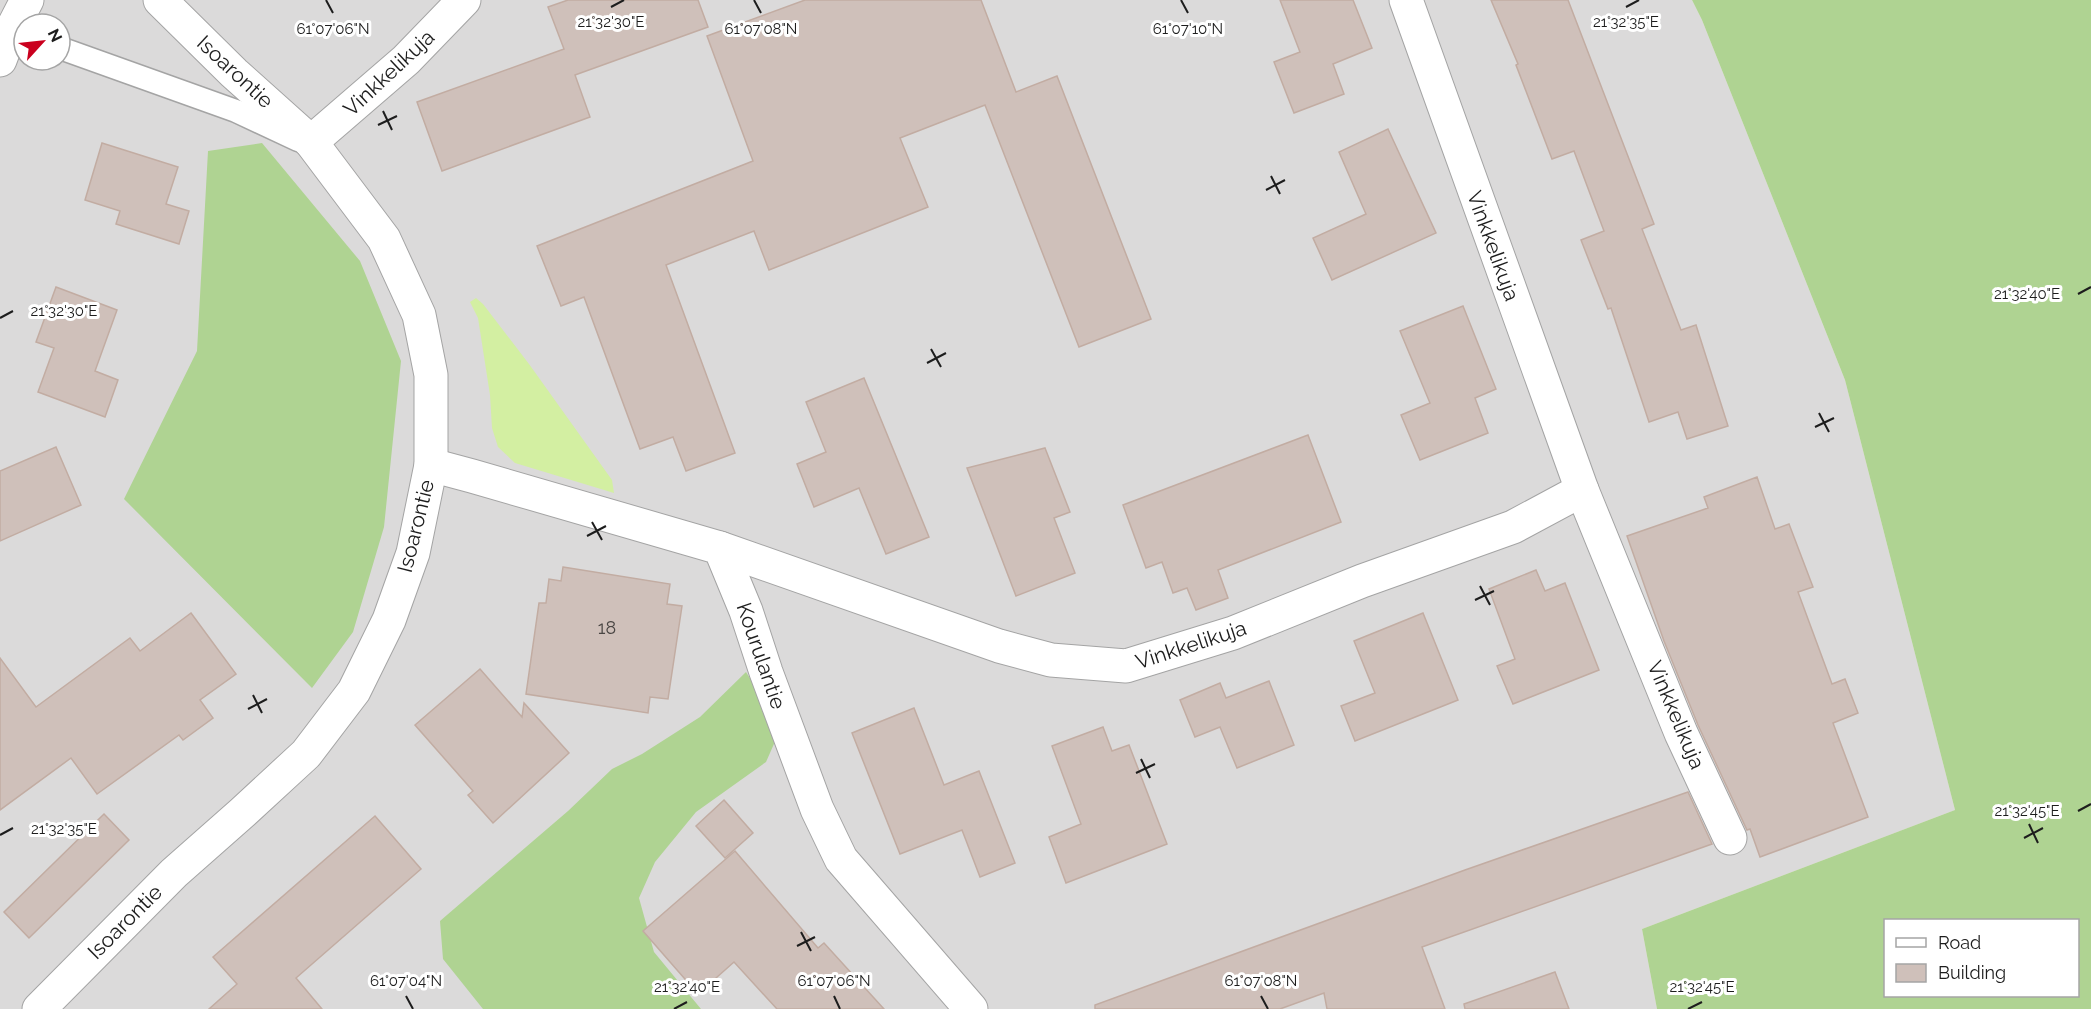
<svg xmlns="http://www.w3.org/2000/svg" width="2091" height="1009" viewBox="0 0 2091 1009" font-family="Raleway,sans-serif">
<style>
.residential{fill:#dbdada;fill-rule:evenodd}
.grass{fill:#d3efa2}
.forest{fill:#afd392;fill-rule:evenodd}
.building{fill:#cfc0ba;stroke:#c2aca2;stroke-width:1.5}
.lines{fill:none;stroke-linecap:round;stroke-linejoin:round}
.service-casing{stroke:#a4a4a4;stroke-width:25}
.minor-casing{stroke:#a4a4a4;stroke-width:35}
.tertiary-casing{stroke:#a4a4a4;stroke-width:35}
.service{stroke:#fff;stroke-width:22}
.minor{stroke:#fff;stroke-width:33}
.tertiary{stroke:#fff;stroke-width:33}
.ticks{fill:none;stroke:#1d1d1d;stroke-width:2}
.labels{text-anchor:middle;stroke-width:6;stroke-linejoin:round;paint-order:stroke}
.number-label{font-size:18px;fill:#4a4644}
.street-label{font-size:21px;fill:#1d1d1d;stroke:#fff}
.ticks-label{font-size:15px;text-anchor:middle;fill:#1d1d1d;stroke:#fff;stroke-width:6;stroke-linejoin:round;paint-order:stroke}
</style>
<rect width="100%" height="100%" fill="#efe9e1"/>
<path class="residential" d="M0,0h1692l10,20 143,360 110,430 -313,119 15,80h-1657zM24,24h36v36h-36z"/>
<path class="grass" d="M476,298l7,6 46,60 83,116 2,13 -99,-30 -17,-16 -6,-19 -2,-33 -12,-77 -8,-16z"/>
<g class="forest">
<path d="M1692,0h399v1009h-434l-15,-80 313,-119 -110,-430 -143,-360zM2078,920v76h-192v-76z"/>
<path d="M262,143l98,118 41,100 -17,166 -31,105 -41,56 -188,-189 73,-148 11,-200z"/>
<path d="M746,672l35,56 -15,34 -70,50 -41,50 -16,36 15,54 47,57h-218l-40,-50 -3,-38 128,-110 44,-42 30,-15 58,-37z"/>
</g>
<g class="building">
<path d="M568,0h130l10,27 -133,48 15,42 -148,54 -25,-69 147,-53 -16,-42z"/>
<path d="M805,0h176l35,92 41,-16 94,243 -72,28 -94,-242 -85,33 28,69 -159,63 -15,-39 -88,34 69,188 -49,18 -13,-34 -33,12 -56,-152 -23,9 -24,-60 216,-85 -46,-125z"/>
<path d="M1280,0h73l19,48 -39,16 11,30 -50,19 -20,-51 26,-10z"/>
<path d="M1491,0h77l86,224 -12,5 39,101 15,-5 32,101 -41,13 -9,-27 -29,10 -38,-114 -3,1 -27,-69 23,-9 -30,-80 -22,8 -36,-94 2,-1z"/>
<path d="M1388,129l48,104 -104,47 -19,-42 53,-24 -27,-62z"/>
<path d="M102,143l76,24 -12,37 23,7 -10,33 -63,-20 4,-13 -35,-11z"/>
<path d="M56,287l61,23 -22,61 23,9 -13,37 -67,-25 16,-44 -18,-6z"/>
<path d="M1463,306l33,83 -21,9 13,35 -68,27 -19,-45 29,-12 -30,-72z"/>
<path d="M864,378l65,159 -43,17 -27,-66 -45,19 -17,-43 29,-12 -20,-50z"/>
<path d="M1308,435l33,87 -123,48 10,28 -32,12 -9,-22 -14,5 -11,-31 -16,6 -23,-63z"/>
<path d="M56,447l25,58 -81,36v-70z"/>
<path d="M1045,448l25,64 -16,6 21,55 -59,23 -49,-128z"/>
<path d="M1757,477l18,52 14,-5 24,63 -15,5 34,92 13,-5 13,34 -25,10 35,94 -108,40 -10,-28 -3,1 -49,-105 -34,-84 -37,-105 81,-28 -4,-11z"/>
<path d="M563,567l107,17 -3,20 15,2 -14,93 -18,-2 -2,16 -122,-19 13,-91h7l3,-24 12,2z"/>
<path d="M1536,570l9,21 20,-8 34,87 -86,34 -16,-38 18,-7 -26,-70z"/>
<path d="M191,613l45,61 -36,26 13,18 -30,22 -4,-5 -82,59 -26,-36 -71,52v-152l36,49 94,-69 10,13z"/>
<path d="M1423,613l35,87 -103,41 -14,-35 34,-13 -21,-52z"/>
<path d="M480,669l42,48 2,-14 45,50 -76,70 -25,-28 5,-4 -58,-66z"/>
<path d="M1269,681l25,64 -57,23 -17,-41 -25,10 -15,-37 40,-17 6,15z"/>
<path d="M914,708l30,77 35,-14 36,92 -35,14 -18,-47 -62,24 -48,-121z"/>
<path d="M1103,727l9,24 17,-6 38,99 -101,39 -17,-46 32,-13 -29,-78z"/>
<path d="M1688,792l24,52 -290,103 23,62h-118l-3,-16 -44,16h-185v-4l370,-135z"/>
<path d="M724,800l29,33 -28,25 -29,-32z"/>
<path d="M104,814l25,26 -100,98 -25,-26z"/>
<path d="M375,816l46,53 -125,109 26,31h-113l28,-25 -24,-27z"/>
<path d="M735,851l83,97 6,-5 60,66h-107l-43,-47 -36,32 -55,-63z"/>
<path d="M1555,972l14,37h-104l-1,-5z"/>
</g>
<g class="lines">
<defs>
<path id="service" d="M60,48l176,63 62,29"/>
<g id="minor">
<path d="M0,60l11,-29 16,-31"/>
<path d="M311,142l95,-82 58,-60"/>
<path d="M1582,490l99,243 49,105"/>
<path d="M720,548l279,98 52,14 75,6 107,-33 129,-52 151,-54 69,-37 -176,-490"/>
</g>
<g id="tertiary">
<path d="M431,465l41,11 248,72 26,63 20,61 51,137 24,50 130,150"/>
<path d="M39,1009l135,-136 68,-60 64,-59 48,-63 35,-71 24,-67 18,-88v-90l-12,-60 -35,-76 -73,-97 -77,-69 -74,-73"/>
</g>
</defs>
<use href="#service" class="service-casing"/>
<use href="#minor" class="minor-casing"/>
<use href="#tertiary" class="tertiary-casing"/>
<use href="#service" class="service"/>
<use href="#minor" class="minor"/>
<use href="#tertiary" class="tertiary"/>
</g>
<path class="ticks" d="M326,0l7,13M754,0l7,13M1181,0l7,13M611,7l13,-7M1626,7l13,-7M383,111l9,19M378,125l19,-9M1271,176l9,18M1266,190l19,-10M2078,294l13,-7M0,318l13,-7M931,349l10,18M927,363l19,-10M1819,413l10,19M1815,427l19,-9M592,522l10,18M587,536l19,-10M1480,586l10,19M1475,600l19,-9M253,695l9,18M248,709l19,-10M1141,759l9,19M1136,773l19,-9M2078,811l13,-7M2029,824l9,19M0,835l13,-7M2024,838l19,-10M801,932l10,19M797,946l18,-9M406,996l7,13M834,996l6,13M1261,996l7,13M674,1009l13,-7M1688,1009l14,-7"/>
<g class="labels">
<g class="number-label">
<text x="607" y="634">18</text>
</g>
<g class="street-label">
<text transform="translate(235 72) rotate(43)" y="7">Isoarontie</text>
<text transform="translate(389 73) rotate(-43)" y="7">Vinkkelikuja</text>
<text transform="translate(1493 246) rotate(70)" y="7">Vinkkelikuja</text>
<text transform="translate(416 526) rotate(-76)" y="7">Isoarontie</text>
<text transform="translate(1191 645) rotate(-18)" y="7">Vinkkelikuja</text>
<text transform="translate(761 656) rotate(71)" y="7">Kourulantie</text>
<text transform="translate(1676 715) rotate(67)" y="7">Vinkkelikuja</text>
<text transform="translate(125 922) rotate(-45)" y="7">Isoarontie</text>
</g>
</g>
<g class="ticks-label">
<text x="611" y="27">21°32'30"E</text>
<text x="1626" y="27">21°32'35"E</text>
<text x="333" y="34">61°07'06"N</text>
<text x="761" y="34">61°07'08"N</text>
<text x="1188" y="34">61°07'10"N</text>
<text x="2027" y="299">21°32'40"E</text>
<text x="64" y="316">21°32'30"E</text>
<text x="2027" y="816">21°32'45"E</text>
<text x="64" y="834">21°32'35"E</text>
<text x="406" y="986">61°07'04"N</text>
<text x="834" y="986">61°07'06"N</text>
<text x="1261" y="986">61°07'08"N</text>
<text x="687" y="992">21°32'40"E</text>
<text x="1702" y="992">21°32'45"E</text>
</g>
<rect x="1884" y="919" width="195" height="78" fill="#ffffff" stroke="#a5a5a5" stroke-width="1.5"/>
<rect x="1896" y="938" width="30" height="9" fill="#ffffff" stroke="#a5a5a5" stroke-width="1.5"/>
<text x="1938" y="949" font-size="18" fill="#1d1d1d">Road</text>
<rect x="1896" y="964" width="30" height="18" fill="#cfc0ba" stroke="#a5a5a5" stroke-width="1.5"/>
<text x="1938" y="979" font-size="18" fill="#1d1d1d">Building</text>
<g transform="translate(42 42) rotate(63)"><circle r="28" fill="#ffffff" stroke="#a5a5a5" stroke-width="1.5"/>
<path d="M0-4.5L10 22L0 15L-10 22Z" fill="#ca001e"/>
<text y="-9" font-size="16" font-weight="bold" text-anchor="middle" fill="#1d1d1d">N</text>
</g>
</svg>
